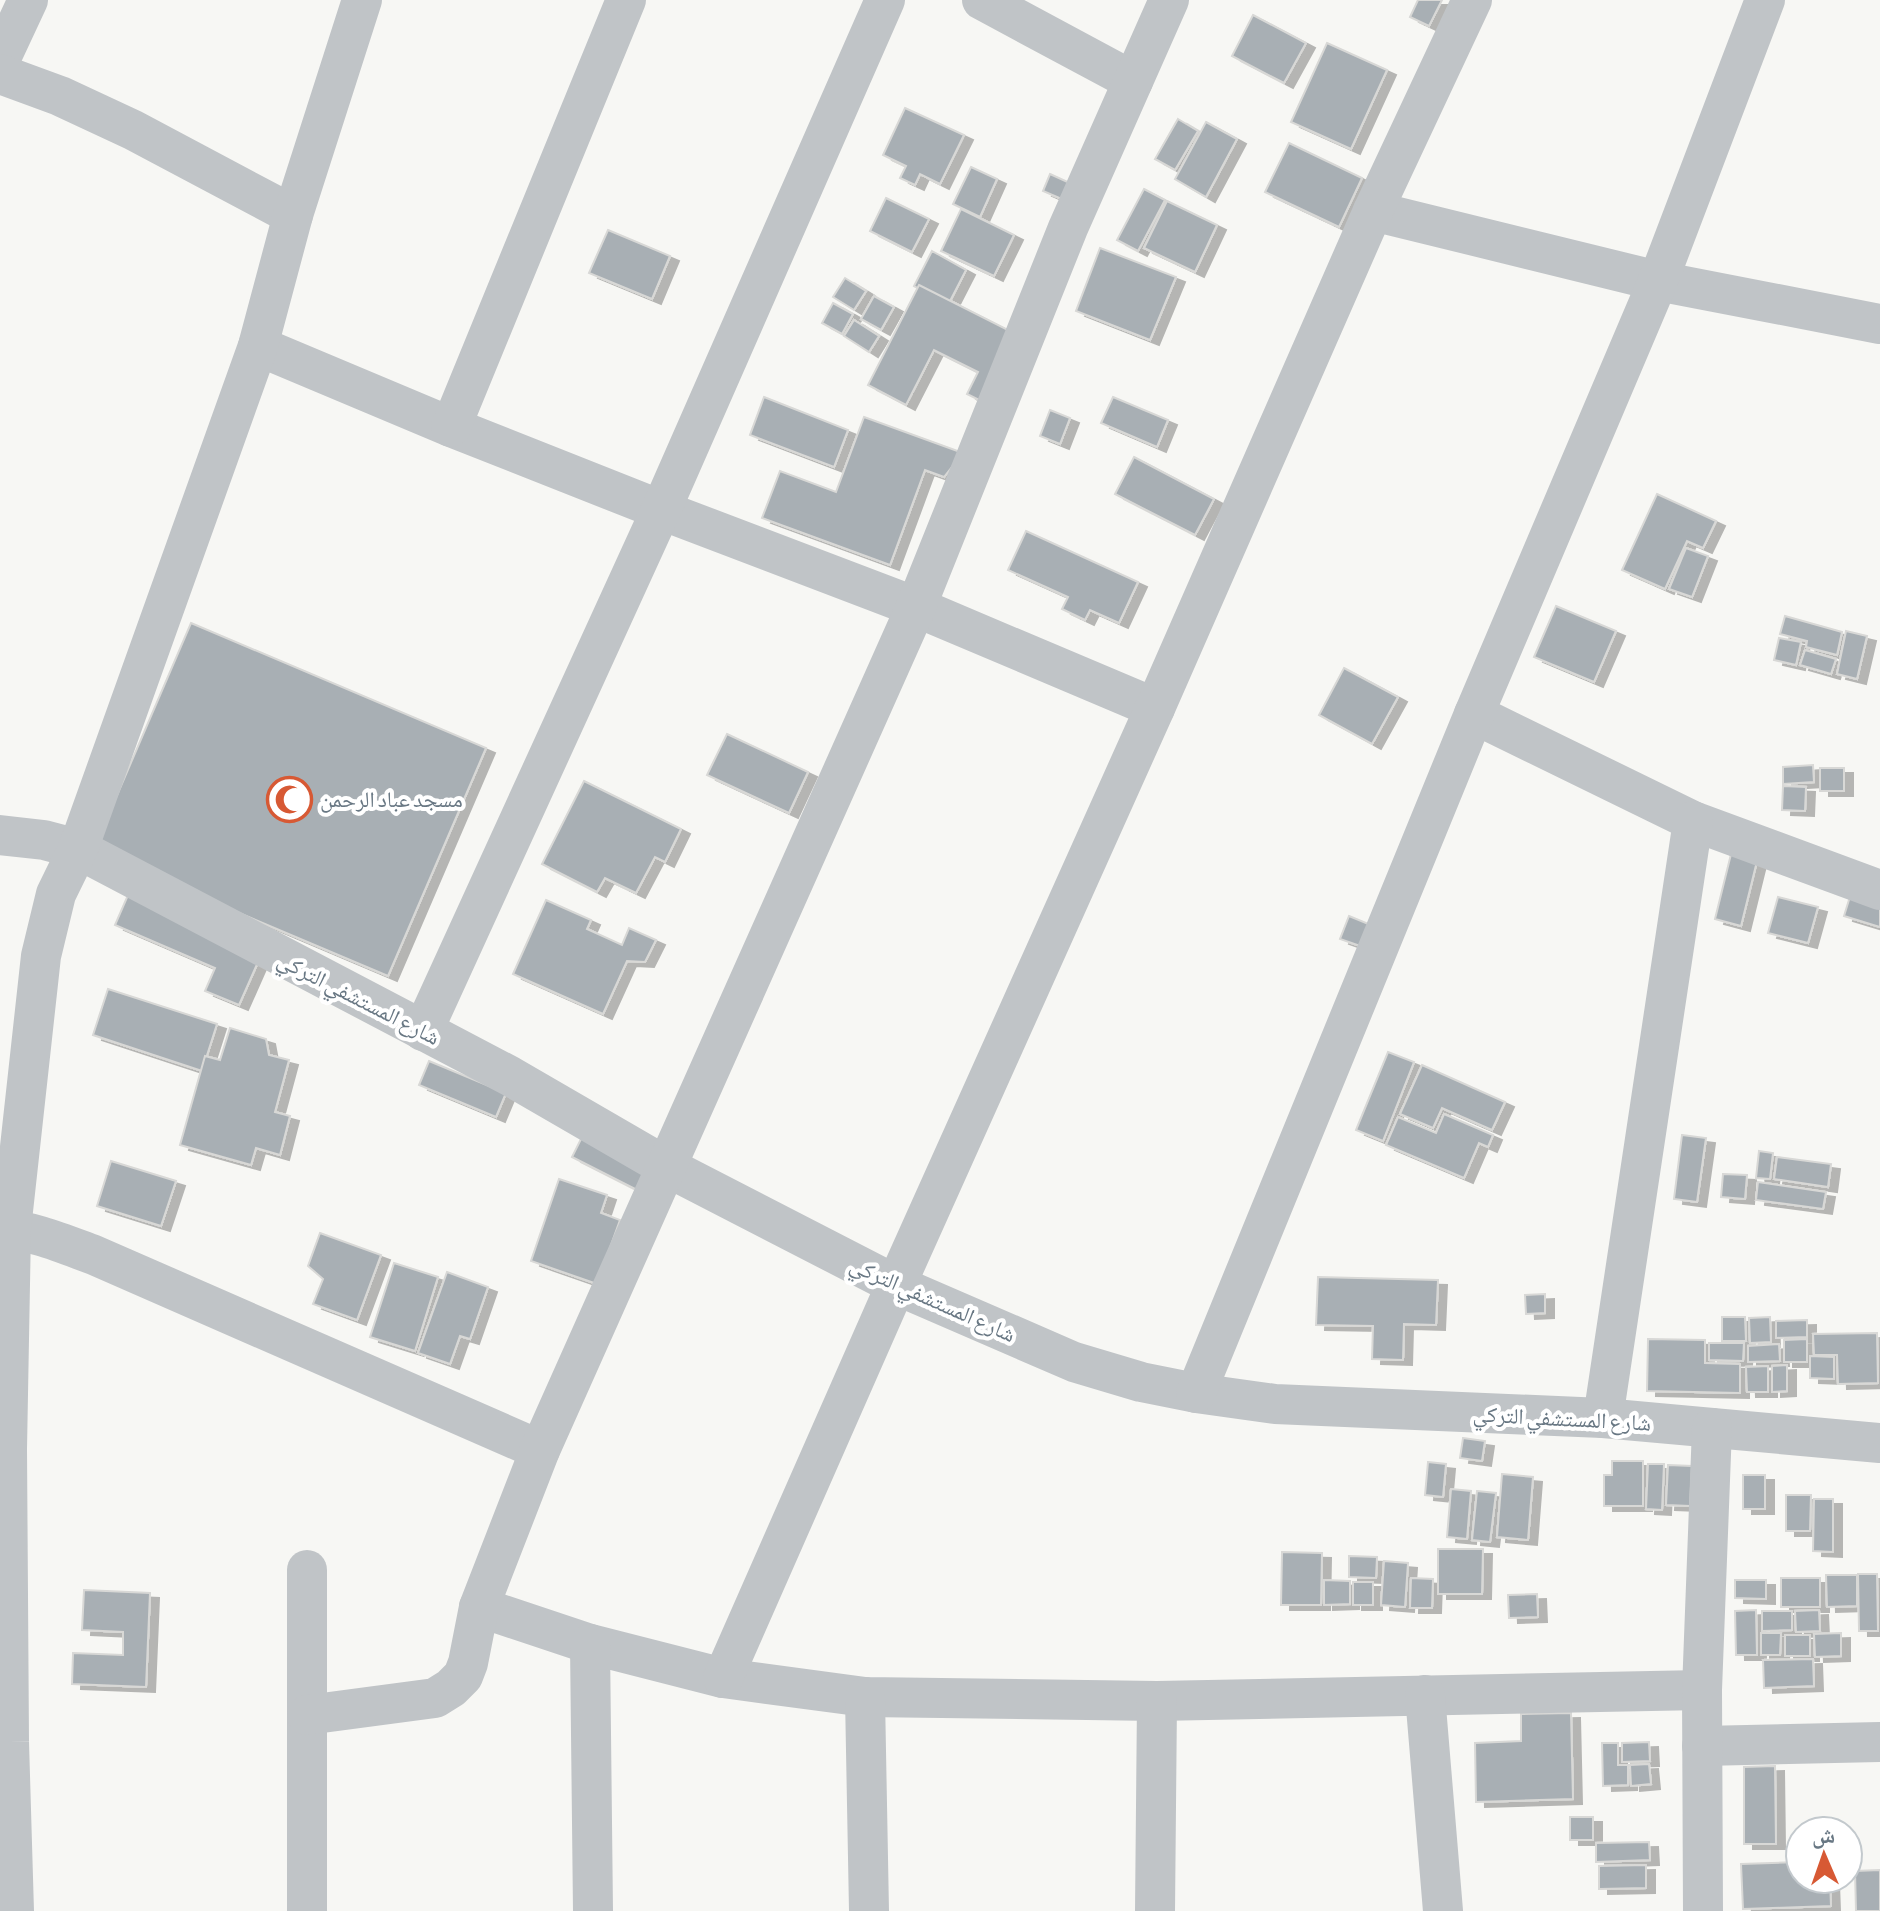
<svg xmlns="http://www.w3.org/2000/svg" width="1880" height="1911" viewBox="0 0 1880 1911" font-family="'Asap Condensed','Noto Naskh Arabic',sans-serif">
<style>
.building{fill:#a8afb4;stroke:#d8d8d6;stroke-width:2;filter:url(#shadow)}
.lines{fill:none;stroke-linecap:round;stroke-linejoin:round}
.minor{stroke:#c0c4c7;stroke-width:40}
.labels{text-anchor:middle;stroke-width:8;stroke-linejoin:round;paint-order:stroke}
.poi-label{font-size:22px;fill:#687783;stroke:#fff;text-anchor:start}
.street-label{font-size:22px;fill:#687783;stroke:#fff}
</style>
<defs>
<filter id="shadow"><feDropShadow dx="9" dy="5" stdDeviation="0" flood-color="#0004"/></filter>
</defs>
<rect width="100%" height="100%" fill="#f7f7f4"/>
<g class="building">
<path d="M1418,0h24l-13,26 -19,-9z"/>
<path d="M1253,15l53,28 -22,40 -52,-27z"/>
<path d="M1327,43l60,27 -36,79 -60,-27z"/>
<path d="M905,108l59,27 -24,49 -20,-10 -5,11 -15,-7 6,-12 -23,-11z"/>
<path d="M1178,119l20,12 -23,39 -20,-11z"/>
<path d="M1206,122l31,17 -31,58 -31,-18z"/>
<path d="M1289,143l73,35 -23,49 -74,-35z"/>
<path d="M971,167l26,12 -17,38 -27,-13z"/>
<path d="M1050,174l22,10 -8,16 -21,-9z"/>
<path d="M1144,189l21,11 -27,51 -21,-11z"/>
<path d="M886,198l43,21 -17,33 -42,-21z"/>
<path d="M1167,201l50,24 -22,47 -51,-24z"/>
<path d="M961,209l53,26 -20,41 -53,-25z"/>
<path d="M608,230l62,26 -18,43 -63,-26z"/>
<path d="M1100,248l76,29 -26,63 -74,-29z"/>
<path d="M932,251l34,19 -18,35 -34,-19z"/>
<path d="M845,278l21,13 -12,19 -21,-13z"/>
<path d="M919,285l99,50 -35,67 -16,-8 11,-22 -44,-22 -28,55 -38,-20z"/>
<path d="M874,296l20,11 -13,23 -20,-11z"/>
<path d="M833,303l20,11 -11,20 -20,-11z"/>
<path d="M854,320l25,16 -10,16 -25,-16z"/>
<path d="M764,397l84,33 -14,37 -84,-32z"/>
<path d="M1113,397l55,23 -11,27 -56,-24z"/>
<path d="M1050,410l20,8 -10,26 -20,-8z"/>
<path d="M864,417l99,36 -19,24 -19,-7 -35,95 -128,-47 18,-47 56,21z"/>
<path d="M1134,457l80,42 -19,36 -80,-41z"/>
<path d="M1657,494l59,27 -13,27 -16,-7 -22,48 -43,-19z"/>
<path d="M1026,531l112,51 -19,41 -29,-13 -5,10 -23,-11 6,-12 -60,-27z"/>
<path d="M1686,548l22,8 -16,41 -23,-8z"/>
<path d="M1556,606l60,25 -22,51 -60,-25z"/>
<path d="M1785,616l57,16 -5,23 -31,-8 1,-6 -27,-7z"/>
<path d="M191,623l295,125 -98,228 -295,-125z"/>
<path d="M1846,631l21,5 -10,43 -20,-5z"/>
<path d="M1779,638l22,4 -5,23 -22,-5z"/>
<path d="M1805,650l31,9 -5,15 -31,-9z"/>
<path d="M1344,668l54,29 -26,47 -53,-29z"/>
<path d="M727,734l81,38 -19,41 -82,-38z"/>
<path d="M1813,765l1,17 -31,2v-17z"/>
<rect x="1820" y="768" width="24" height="23"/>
<path d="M584,781l97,48 -16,33 -10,-5 -19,36 -31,-15 -8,14 -55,-28z"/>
<path d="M1783,786l23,1 -1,24 -23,-1z"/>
<path d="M1733,846l26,7 -18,73 -26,-7z"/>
<path d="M1852,890l28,9v28l-36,-11z"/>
<path d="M128,895l134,58 -23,52 -34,-14 10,-23 -100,-43z"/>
<path d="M1778,897l40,10 -10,36 -40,-10z"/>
<path d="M546,900l45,20 -4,9 35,16 7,-17 27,12 -11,22 -18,-1 -24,53 -90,-40z"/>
<path d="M1349,916l22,9 -8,22 -23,-8z"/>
<path d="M108,989l109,35 -15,47 -109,-36z"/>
<path d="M230,1028l36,11 3,16 20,5 -14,52 15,4 -10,39 -24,-7 -5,17 -71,-20 25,-89 15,4z"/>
<path d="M1388,1052l26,10 -31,79 -27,-11z"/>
<path d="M429,1061l77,32 -10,24 -77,-32z"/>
<path d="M1422,1065l83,37 -13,28 -50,-22 -9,20 -33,-14z"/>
<path d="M1444,1114l49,21 -5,12 -9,-4 -15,35 -78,-33 12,-28 38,16z"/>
<path d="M583,1135l69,35 -11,22 -69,-35z"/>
<path d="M1682,1135l24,3 -9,64 -23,-3z"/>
<path d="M1759,1151l14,2 -3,26 -14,-1z"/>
<path d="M1777,1157l54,7 -3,23 -54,-8z"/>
<path d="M111,1161l65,20 -15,45 -64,-20z"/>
<path d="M1723,1174l24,1 -2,24 -24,-2z"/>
<path d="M559,1179l48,16 -6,18 19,7 -23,64 -66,-23z"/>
<path d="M1758,1182l68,10 -3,17 -67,-9z"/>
<path d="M320,1233l61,22 -24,65 -44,-16 10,-25 -15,-13z"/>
<path d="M394,1263l44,14 -23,74 -45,-14z"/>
<path d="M447,1272l41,15 -18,52 -10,-3 -10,28 -32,-11z"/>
<path d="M1318,1277l120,3 -2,45 -32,-1 -1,36 -31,-1 1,-33 -57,-1z"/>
<path d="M1545,1294v19l-19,1 -1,-19z"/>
<path d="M1722,1317h23l1,24h-24z"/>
<path d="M1770,1317l1,25 -21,1 -1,-25z"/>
<path d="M1807,1320v17l-31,1v-17z"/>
<path d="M1877,1333l1,50 -40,1 -1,-29h-23l-1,-21z"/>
<path d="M1648,1339l57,1v23l35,1v29l-93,-2z"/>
<path d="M1807,1339v23h-23v-22z"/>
<path d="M1709,1343h35l-1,18 -34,-1z"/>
<path d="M1779,1344l1,17 -32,1v-16z"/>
<path d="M1810,1356l24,1v22l-24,-1z"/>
<path d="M1787,1365v26l-15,1v-26z"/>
<path d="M1768,1366v26h-21l-1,-25z"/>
<path d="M1463,1438l22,3 -3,20 -22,-3z"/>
<path d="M1612,1461h31v45h-39v-31h8z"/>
<path d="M1428,1462l18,2 -3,33 -18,-2z"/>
<path d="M1648,1464h16l-2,46 -16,-1z"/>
<path d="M1668,1465l24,1 -2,40 -24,-1z"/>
<path d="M1502,1474l31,3 -5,63 -31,-3z"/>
<rect x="1743" y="1475" width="22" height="34"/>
<path d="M1451,1489l20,2 -4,48 -20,-2z"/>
<path d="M1477,1491l19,2 -6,49 -18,-2z"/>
<path d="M1786,1495h25l-1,36h-24z"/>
<path d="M1814,1499h19v53l-20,-1z"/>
<path d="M1438,1549h45l-1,45h-44z"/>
<path d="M1282,1552l40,1 -1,52h-40z"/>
<path d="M1349,1556l28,1 -1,21 -27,-1z"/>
<path d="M1384,1561l24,2 -3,44 -24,-2z"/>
<path d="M1858,1574h19l1,57h-19z"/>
<path d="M1826,1575h31v31l-30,1z"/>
<path d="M1411,1578l22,1 -1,29h-22z"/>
<rect x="1781" y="1578" width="39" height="29"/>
<path d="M1324,1580l26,1v23l-26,1z"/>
<path d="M1735,1580h31v19l-31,-1z"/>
<rect x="1353" y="1582" width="20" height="23"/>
<path d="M84,1590l66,3 -4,94 -74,-3 1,-31 50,2v-23l-41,-2z"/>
<path d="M1537,1594l1,23 -29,1 -1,-23z"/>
<path d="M1756,1610l1,45h-21l-1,-44z"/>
<path d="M1819,1610l1,21 -24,1 -1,-21z"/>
<path d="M1762,1611h30v19l-30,1z"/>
<path d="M1761,1633h20l-1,22h-19z"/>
<path d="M1841,1633v23l-26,1 -1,-23z"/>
<rect x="1785" y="1635" width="25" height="21"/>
<path d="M1813,1659l1,27 -50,2 -1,-28z"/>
<path d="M1571,1713l2,86 -97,3 -1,-59 46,-2v-27z"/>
<path d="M1649,1742l1,19 -28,1v-19z"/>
<path d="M1602,1743h16v22h10v20l-25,1z"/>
<path d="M1649,1764l2,20 -20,2 -1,-21z"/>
<path d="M1775,1766l1,78h-32v-77z"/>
<rect x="1570" y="1817" width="23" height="23"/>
<path d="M1649,1842l1,18 -54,2v-19z"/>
<path d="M1800,1862v17h30l1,27 -88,3 -2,-45z"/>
<path d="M1646,1865v23l-47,1v-23z"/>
<path d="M1880,1870v41h-24l-1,-40z"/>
</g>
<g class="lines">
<g class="minor">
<path d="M982,0l151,81"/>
<path d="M0,60l28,-60"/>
<path d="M0,74l60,22 73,34 160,85"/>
<path d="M1373,211l285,70 222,43"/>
<path d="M258,346l193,81 210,83 255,97 239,101"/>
<path d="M451,427l175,-427"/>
<path d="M1474,714l219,107 187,69"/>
<path d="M0,835l44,5 34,9 432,227 157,91 229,118 178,77 67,20 55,11 79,11 328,14 277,25"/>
<path d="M423,1031l238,-521 224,-510"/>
<path d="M0,1229c32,1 64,15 94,26l446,195"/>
<path d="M1196,1393l278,-679 184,-433 107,-281"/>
<path d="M1603,1418l90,-597"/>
<path d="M307,1570v341"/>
<path d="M479,1607l111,37 133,34 142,19 292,4 545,-11"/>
<path d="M590,1644l3,267"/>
<path d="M723,1678l173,-393 259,-577 218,-497 99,-211"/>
<path d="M1425,1695l18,216"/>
<path d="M865,1697l4,214"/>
<path d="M307,1715l128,-17 16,-10 12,-12 5,-13 11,-56 61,-157 376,-843 152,-379 101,-228"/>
<path d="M1702,1746l178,-4"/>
<path d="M14,1911l-5,-169 -2,-293 4,-220 30,-273 15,-62 22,-45 180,-503 35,-131 69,-215"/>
<path d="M1155,1911l2,-210"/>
<path d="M1703,1911l-1,-221 10,-262"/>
</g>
</g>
<defs>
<symbol id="mosque-ring" viewBox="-11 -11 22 22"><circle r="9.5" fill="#fff" stroke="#d75934" stroke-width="1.5"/><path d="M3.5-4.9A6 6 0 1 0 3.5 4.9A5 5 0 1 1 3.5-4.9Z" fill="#d75934"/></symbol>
</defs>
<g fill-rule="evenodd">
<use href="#mosque-ring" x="264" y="774" width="51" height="51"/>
</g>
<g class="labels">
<g class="poi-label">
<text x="320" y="807">مسجد عباد الرحمن</text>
</g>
<g class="street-label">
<text transform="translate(359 998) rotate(27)" y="8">شارع المستشفي التركي</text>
<text transform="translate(933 1299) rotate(24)" y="8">شارع المستشفي التركي</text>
<text transform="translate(1562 1418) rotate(3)" y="8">شارع المستشفي التركي</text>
</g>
</g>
<g transform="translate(1824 1855) rotate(358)"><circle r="38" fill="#ffffff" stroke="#c3c9cd" stroke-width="2"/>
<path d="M0-6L14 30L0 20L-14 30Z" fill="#d75934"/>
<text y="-12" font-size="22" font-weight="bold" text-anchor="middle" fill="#687783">ش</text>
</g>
</svg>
